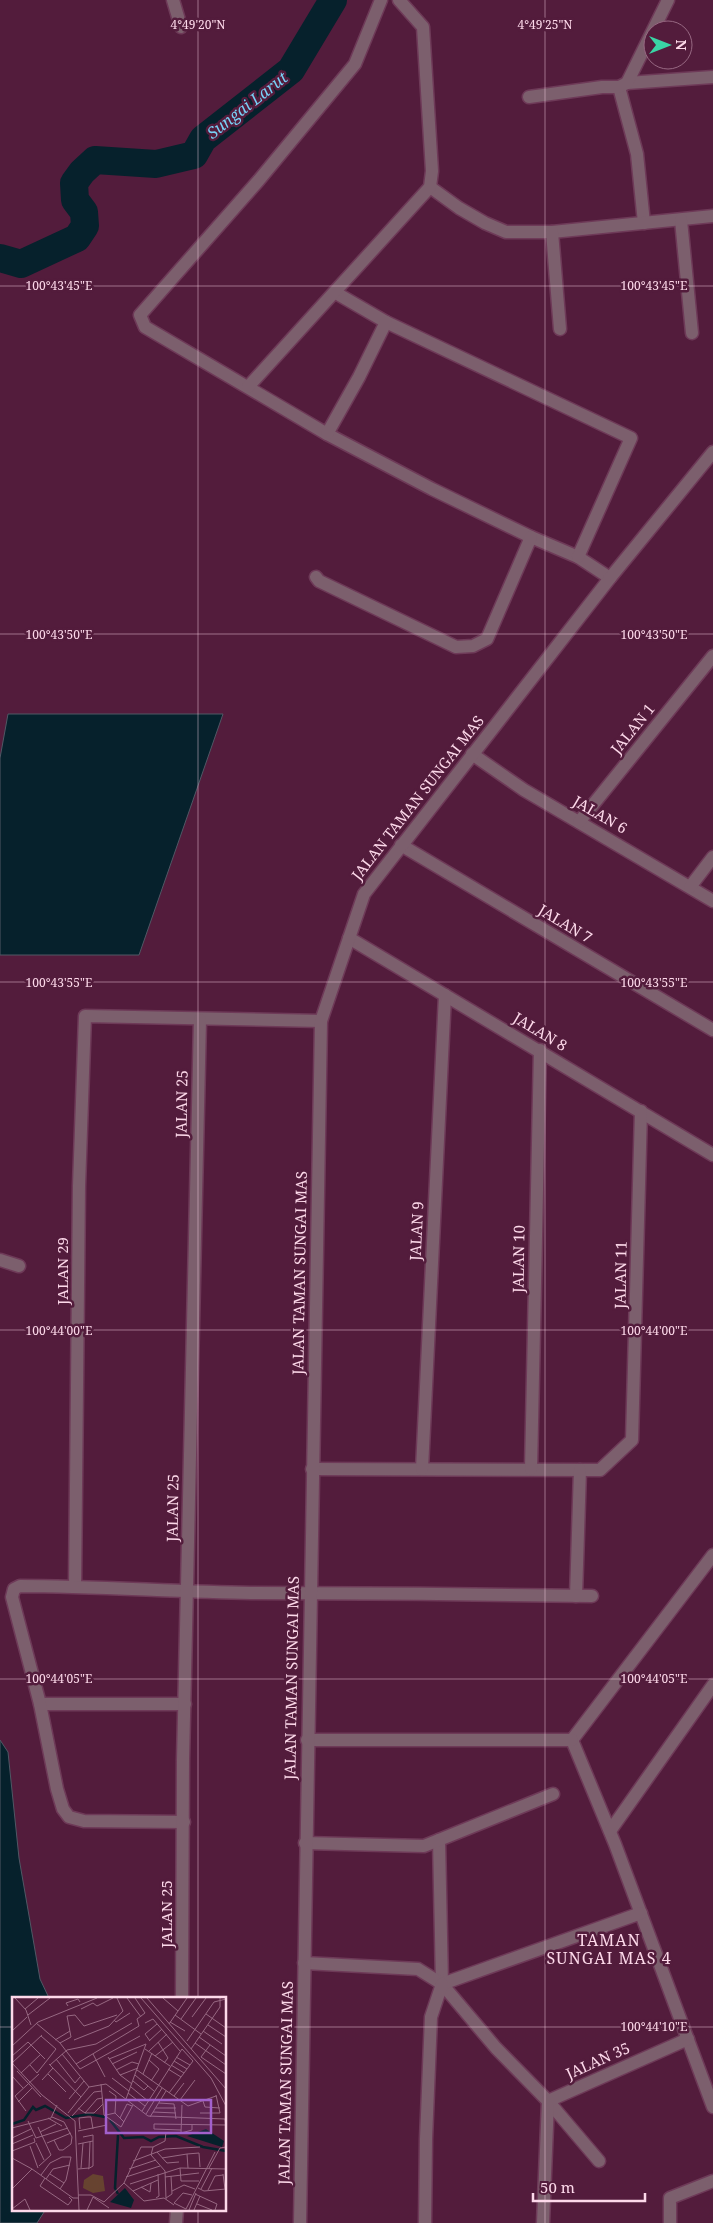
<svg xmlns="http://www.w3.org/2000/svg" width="713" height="2223" viewBox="0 0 713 2223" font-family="'Noto Serif',serif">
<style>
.water{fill:#06212c;stroke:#505865}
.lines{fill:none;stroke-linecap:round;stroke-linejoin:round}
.river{stroke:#06212c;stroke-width:28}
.minor-casing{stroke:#6e3a58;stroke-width:15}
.minor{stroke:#7c5f6d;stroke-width:12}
.ticks{fill:none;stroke:#fdd9ea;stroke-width:1;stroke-opacity:0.45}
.labels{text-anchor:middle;stroke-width:5;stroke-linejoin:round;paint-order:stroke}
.street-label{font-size:15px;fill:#fdd9ea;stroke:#531c3c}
.water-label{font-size:16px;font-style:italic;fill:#78d1f6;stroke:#531c3c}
.neighbourhood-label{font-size:16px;letter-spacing:1px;fill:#fdd9ea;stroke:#531c3c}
.inset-river{fill:none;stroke:#06212c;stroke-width:2.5}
.inset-road{fill:none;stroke:#976882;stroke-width:1}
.view{fill:#a260cc;fill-opacity:0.15;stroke:#a260cc;stroke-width:2.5}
.inset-edge{fill:none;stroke:#fdd9ea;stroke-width:2.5}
.ticks-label{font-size:12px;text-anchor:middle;fill:#fdd9ea;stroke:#531c3c;stroke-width:5;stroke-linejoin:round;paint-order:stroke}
</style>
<rect width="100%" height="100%" fill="#531c3c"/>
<g class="water">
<path d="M8,714h215l-84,241h-139v-197z"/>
<path d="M0,1740l8,12 11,106 21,121 9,19h-35v211h32l-9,14h-37z"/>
</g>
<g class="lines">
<path class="river" d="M0,258l21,6 56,-26 8,-12 -1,-14 -9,-12 -1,-17 8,-11 13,-12 61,4 38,-9 9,-16 88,-69 42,-70"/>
<defs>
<g id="minor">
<path d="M173,0l8,27"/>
<path d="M381,0l-26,64 -96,116 -119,135 5,12 182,107 105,55 99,48 47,20 32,21"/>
<path d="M627,83l86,-6"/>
<path d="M619,87l18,67 7,69"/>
<path d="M529,97l73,-10h17l8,-4 41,-83"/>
<path d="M430,187l29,21 26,15 21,9h46l161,-16"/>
<path d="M681,220l11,113"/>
<path d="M552,232l8,97"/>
<path d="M336,293l50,29 245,116 -53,119"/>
<path d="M248,387l182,-200 2,-16 -9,-144 -24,-27"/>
<path d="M327,434l32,-57 27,-55"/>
<path d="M316,577l3,4 137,66 17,-1 14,-7 44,-102"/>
<path d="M472,754l52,36 189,111"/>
<path d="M579,822l134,-166"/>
<path d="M401,845l312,185"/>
<path d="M690,887l23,-30"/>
<path d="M349,938l364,217"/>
<path d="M0,1260l19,6"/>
<path d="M312,1469l288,1 32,-30 9,-329"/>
<path d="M422,1469l23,-474"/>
<path d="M531,1469l9,-419"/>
<path d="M713,1555l-141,185 43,104 98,263"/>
<path d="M75,1586l4,-400 6,-170 236,5"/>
<path d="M576,1596l4,-126"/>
<path d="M40,1704h145"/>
<path d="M307,1740h265"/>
<path d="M184,1822l-100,-1 -15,-4 -6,-8 -6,-20 -17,-85 -28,-107 2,-8 6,-3c77,0 154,6 231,7 114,0 227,1 341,3"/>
<path d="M610,1831l103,-146"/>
<path d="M439,1840l3,144 54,64 52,53 51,60"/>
<path d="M305,1843l119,3 129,-52"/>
<path d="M304,1963l114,6 24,15"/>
<path d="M442,1984l199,-71"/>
<path d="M182,1998l1,-238 17,-740"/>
<path d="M176,2223l1,-14"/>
<path d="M300,2223l21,-1202 43,-127 246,-316 103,-126"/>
<path d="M425,2223l1,-84 5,-122 11,-33"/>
<path d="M543,2223l5,-122 140,-62"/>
<path d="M670,2223v-25l43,-17"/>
</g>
</defs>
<use href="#minor" class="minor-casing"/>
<use href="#minor" class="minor"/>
</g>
<path class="ticks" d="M198,0v1998M545,0v2223M0,286h713M0,634h713M0,982h713M0,1330h713M0,1679h713M0,2027h14M225,2027h488M198,2209v14"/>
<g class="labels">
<g class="street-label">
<text transform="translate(633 729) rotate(-51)" y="5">JALAN 1</text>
<text transform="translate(418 798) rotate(-52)" y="5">JALAN TAMAN SUNGAI MAS</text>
<text transform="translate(600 815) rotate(30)" y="5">JALAN 6</text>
<text transform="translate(565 924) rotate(31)" y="5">JALAN 7</text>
<text transform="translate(540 1032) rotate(31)" y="5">JALAN 8</text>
<text transform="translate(182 1104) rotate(-89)" y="5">JALAN 25</text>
<text transform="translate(417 1231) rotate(-87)" y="5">JALAN 9</text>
<text transform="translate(519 1259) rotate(-89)" y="5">JALAN 10</text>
<text transform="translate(63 1271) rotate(-90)" y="5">JALAN 29</text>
<text transform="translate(300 1273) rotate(-89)" y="5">JALAN TAMAN SUNGAI MAS</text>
<text transform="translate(621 1275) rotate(-89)" y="5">JALAN 11</text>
<text transform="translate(173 1508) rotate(-89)" y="5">JALAN 25</text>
<text transform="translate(292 1678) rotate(-89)" y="5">JALAN TAMAN SUNGAI MAS</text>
<text transform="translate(167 1914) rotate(-90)" y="5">JALAN 25</text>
<text transform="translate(598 2061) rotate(-24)" y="5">JALAN 35</text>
<text transform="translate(286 2083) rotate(-89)" y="5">JALAN TAMAN SUNGAI MAS</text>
</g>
<g class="water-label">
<text transform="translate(247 105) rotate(-38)" y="6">Sungai Larut</text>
</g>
<g class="neighbourhood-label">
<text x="609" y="1946">TAMAN<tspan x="609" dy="18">SUNGAI MAS 4</tspan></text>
</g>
</g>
<g transform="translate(12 1997)">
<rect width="214" height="214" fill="#531c3c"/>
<path d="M81,177l10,2 2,15 -12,2 -10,-5 1,-8z" fill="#674330"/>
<path d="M194,132l18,12 -2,6 -35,-11zM113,191l9,12 -3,8 -21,-6z" fill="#06212c"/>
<path class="inset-river" d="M98,123l14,18 19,-1 8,4 8,-4 17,-1 27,11 23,4M0,127l12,-4 9,-13 3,3 9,-4 21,12 23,-4 16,3M106,138l-3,53 3,6"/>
<path class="inset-road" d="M3,1l11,12 5,15M115,1l14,19M129,1l70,80 15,28M135,1l79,91M151,1l15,13M56,9l-2,-3 12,-4 2,3M13,12l13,-11M69,12l12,-6 4,3 16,-8M194,17l20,14M16,18l22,-17M163,18l26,19M55,19l8,-1 9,11 33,-11M180,20l14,-19M169,22l15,-21M102,23l2,2 14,-9M158,25l15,9M24,26l24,20 20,26 60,-33M133,26l8,-4 27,32M157,27l18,-26M196,28l18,12M0,34l15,-14M191,34l19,13M187,40l27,19M43,43l15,-9M62,43l35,-14 14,-15 -6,-13M137,44l13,-12M138,44l-5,-7 12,-10M175,44l27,-39 12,-3M146,45l10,16 -4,5M48,46l11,-6 -4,-21M183,46l31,22M198,48l-9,12 25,17M0,49l26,-24 59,-24M133,52l25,17M179,52l29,-42v-9M137,54l18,-17M50,57l27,33M81,57l12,23M0,59l16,-14 17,17M143,59l18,-14M96,60l12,18M164,60l14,8M44,62l19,24 5,-6M97,62l37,-15 -20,55M137,63l10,9 -8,12M162,64l13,8M0,66l30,32 33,26 4,89M0,66l30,-28M37,67l32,33M64,67l63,-38 -2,-7 8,-6 -10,-15M100,67l25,-12M18,68l7,8 19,-24 -15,-13M38,68l17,-15 29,-6 36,-21M159,68l13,8M156,72l13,8M104,73l16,-8 7,2M125,73l51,36 28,-10M5,74l24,26M9,76l20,-19M36,77l18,18M131,77l9,-21M123,78l19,16M0,79l11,12M100,81l17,13M30,83l11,-12M121,84l11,9 4,-4M89,87l3,31 17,12 12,-22M120,87l-12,-9 18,-7M119,90l17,14M97,94l7,5 -1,17M116,96l17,13M162,99l10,-13M57,102l15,-18M168,103l15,-20M191,104l2,6 15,1M6,105l14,-14M147,106l15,1 2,15M170,108l-1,28 11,-3v-5M66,111l7,5h9l9,-9M144,111h20M14,114l-11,-15 24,-22M130,114l40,-62 11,12 -24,32M141,115l23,1M56,116l21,-26 17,-3 42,32 77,3 1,9M73,116l12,-14 6,-1M188,116h20l-4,-18M134,117l16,-26M94,118l9,-2 9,9M60,119l22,-24 8,-1M40,120l12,5 8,15 -1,7 -8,6h-4l-5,-10M138,120l16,-26M36,121l14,8M108,121l7,-14 5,2M16,124l8,17 32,-10M142,127l72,1M142,127v5l27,1M26,130l13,28 -12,11M0,131l39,-10 6,-13M68,132l-1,-11 9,-1h3l2,12M66,134l29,-6M28,135l16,-8M0,141l19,-9M24,146l8,17M35,146l24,-10M0,147l21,-9M66,147l15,-3v-6l-10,2M18,149l8,22M0,154l23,-9 -1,-4M145,155l10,11 12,-1M139,158l14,16 1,28M139,158l2,-8 12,-6 1,-9M0,161l20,11M150,161l25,-4M121,164l32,-12 35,-2M69,171l2,-25M176,171l-1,-14 12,-1 1,14M197,171l11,-20 6,-1M66,172l11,-1 1,-26M76,172l5,-3v-25M117,172l27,-9M38,177l14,9M211,177l2,15M29,178l9,-12 12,-6h9l-5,23 -6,9M114,180l34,-11M153,180l34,-4M33,181l-5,8 28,19 4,-5 -3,-3M34,182l7,-10 17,-4M187,184h-18l-1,-13 46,1M112,186l20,18 20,-3 10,7M118,187l50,-16M129,190l9,5 1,-9M186,191l6,3 22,-2M0,192l20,-20 41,29h5M189,192l11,-21M196,193l7,-14 8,-1M121,194l25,-11M160,194l12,-6 11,4M183,197l22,10 -2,6M66,198h13l13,7 20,-19 17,-36h12M180,198l-9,-2 -9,10 12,6 29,-57M144,201l3,-2 -1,-22M154,201l6,-4 -1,-18M185,207l15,6M0,212l13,-10 5,11M75,213l6,-13 16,11M177,213l7,-17M182,213l6,-14"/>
<path class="view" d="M94,103h105v33h-105z"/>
<rect width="214" height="214" class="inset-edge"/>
</g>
<g class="ticks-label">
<text x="198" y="29">4°49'20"N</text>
<text x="545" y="29">4°49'25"N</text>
<text x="654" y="290">100°43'45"E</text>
<text x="59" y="290">100°43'45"E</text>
<text x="654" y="639">100°43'50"E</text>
<text x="59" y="639">100°43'50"E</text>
<text x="59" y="987">100°43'55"E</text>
<text x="654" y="987">100°43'55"E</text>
<text x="654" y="1335">100°44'00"E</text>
<text x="59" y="1335">100°44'00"E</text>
<text x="59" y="1683">100°44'05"E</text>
<text x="654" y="1683">100°44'05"E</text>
<text x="654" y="2031">100°44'10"E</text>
</g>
<g transform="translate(668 45) rotate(90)"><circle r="24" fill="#531c3c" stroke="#976882"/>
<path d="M0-4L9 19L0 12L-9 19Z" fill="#3ad4a5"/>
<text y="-8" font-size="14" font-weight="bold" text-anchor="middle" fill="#fdd9ea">N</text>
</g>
<path d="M533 2193v8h112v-8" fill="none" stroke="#fdd9ea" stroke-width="2.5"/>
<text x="540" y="2193" font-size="15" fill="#fdd9ea" stroke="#531c3c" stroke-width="4" paint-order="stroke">50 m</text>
</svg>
